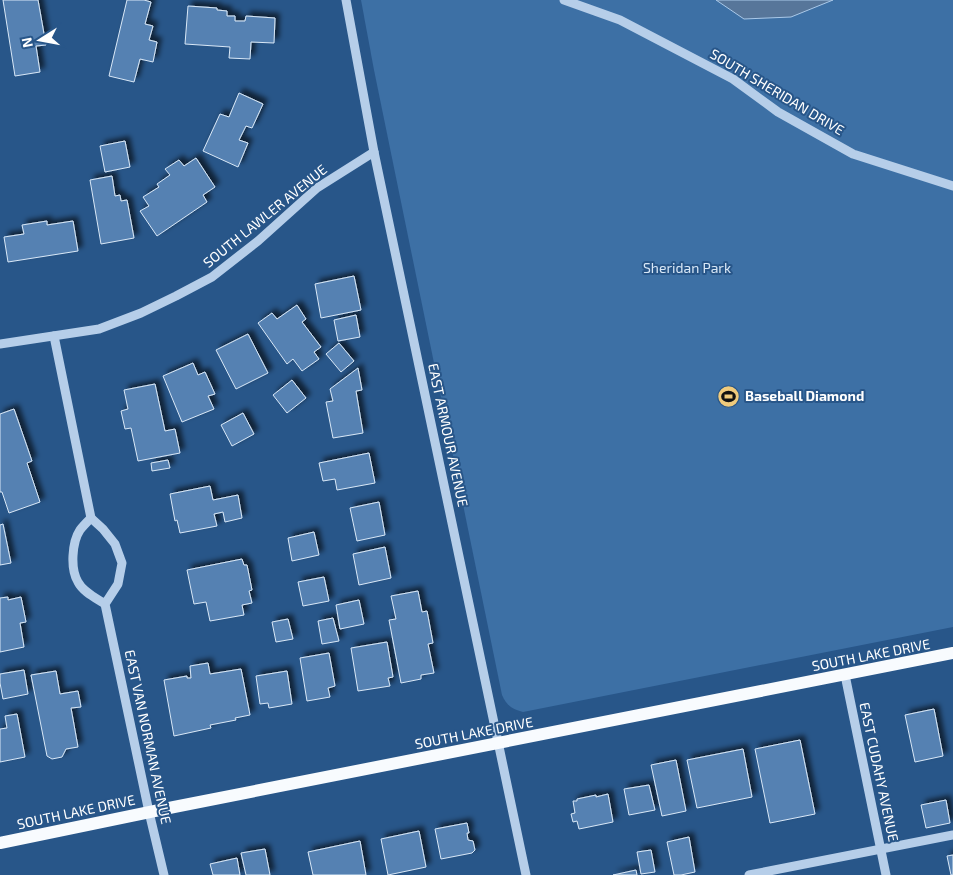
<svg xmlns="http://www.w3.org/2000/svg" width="953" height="875" viewBox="0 0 953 875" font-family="'Exo 2',sans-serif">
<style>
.green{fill:#3d70a5}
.water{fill:#57769a;stroke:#aac9e9}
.building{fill:#5581b2;stroke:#d9e8f7;filter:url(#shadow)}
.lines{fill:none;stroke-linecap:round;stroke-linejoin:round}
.minor{stroke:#b6cee9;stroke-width:9}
.major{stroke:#f8fbfe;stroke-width:12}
.labels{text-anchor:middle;stroke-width:4;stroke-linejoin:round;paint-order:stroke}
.street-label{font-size:14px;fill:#fff;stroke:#285689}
.park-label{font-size:14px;fill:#d9e8f7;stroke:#285689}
.poi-label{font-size:14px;font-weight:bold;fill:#fff;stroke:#285689;text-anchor:start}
</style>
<defs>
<filter id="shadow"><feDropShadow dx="4.5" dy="-4.5" stdDeviation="2.5" flood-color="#0009"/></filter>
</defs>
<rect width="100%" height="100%" fill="#285689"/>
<path class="green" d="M361,0h592v627l-430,85c-11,-3 -16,-6 -21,-17l-128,-625z"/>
<path class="water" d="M716,0h117l-42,17 -47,2z"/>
<g class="building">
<path d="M3,0h35l8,45 -10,1 4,26 -25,4z"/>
<path d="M127,0h17l7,2 -6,22 8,2 -4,14 8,2 -4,20 -13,-3 -6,23 -25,-6z"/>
<path d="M188,6l29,2v2l10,1v5h8v5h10l1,-5 29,2 -1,25 -23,-1 -1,17 -21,-1 1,-11 -45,-3z"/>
<path d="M239,93l24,11 -11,24 -6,-2 -7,14 9,3 -10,24 -35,-16 17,-37 9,3z"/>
<path d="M125,141l5,26 -25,5 -5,-26z"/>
<path d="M196,158l19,29 -12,8 4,7 -50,34 -17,-25 9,-5 -6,-9 16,-10 -2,-3 13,-9 -5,-6 14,-9 5,6z"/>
<path d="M112,176l3,20 5,-1 1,6 6,-1 7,38 -33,6 -11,-64z"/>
<path d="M47,221v4l26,-4 5,30 -70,11 -4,-25 20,-3 -2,-9z"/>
<path d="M354,276l7,34 -40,8 -6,-34z"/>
<path d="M297,305l9,14 -4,3 19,25 -7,5 5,7 -17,12 -9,-12 -6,5 -29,-41 14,-10 5,6z"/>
<path d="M356,315l4,22 -22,4 -4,-21z"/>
<path d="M248,334l20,39 -32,16 -20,-39z"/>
<path d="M339,343l15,18 -13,11 -15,-18z"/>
<path d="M193,363l5,12 7,-3 10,22 -7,2 6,13 -32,13 -19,-46z"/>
<path d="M358,368l4,22 -6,1 7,42 -30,5 -7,-36 7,-1 -3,-12z"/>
<path d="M292,380l14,18 -19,15 -14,-18z"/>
<path d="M155,384l10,47 10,-2 5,24 -42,8 -7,-33 -6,1 -4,-18 7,-2 -4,-19z"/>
<path d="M14,409l18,52 -5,2 13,39 -31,11 -7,-21h-2v-78z"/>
<path d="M243,413l11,21 -22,12 -11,-21z"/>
<path d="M369,453l6,30 -38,7 -2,-11 -12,2 -4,-18z"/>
<path d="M168,460l2,8 -18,3 -1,-8z"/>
<path d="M210,486l3,14 25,-5 4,23 -17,4 -2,-10 -9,2 3,12 -37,7 -3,-13 -2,1 -5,-27z"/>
<path d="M379,502l6,33 -28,6 -7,-33z"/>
<path d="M3,524l8,39 -11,2v-40z"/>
<path d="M314,532l5,23 -27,6 -4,-23z"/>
<path d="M385,547l6,31 -32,7 -6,-31z"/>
<path d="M242,559l2,6h3l5,25 -3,1 3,12 -10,2 2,10 -34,6 -4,-19 -12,2 -7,-34z"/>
<path d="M324,577l5,24 -26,5 -5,-24z"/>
<path d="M418,591l4,21 5,-1 6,32 -5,1 6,29 -13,2v4l-20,4 -12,-63 7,-1 -5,-23z"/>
<path d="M8,597v3l13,-3 5,25 -6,1 4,24 -24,5v-54z"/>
<path d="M359,600l5,24 -24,5 -4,-24z"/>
<path d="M333,618l6,23 -17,3 -4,-23z"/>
<path d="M288,619l5,20 -17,3 -4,-20z"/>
<path d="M387,642l6,35 -5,1 2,8 -32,5 -7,-43z"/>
<path d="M329,653l6,33 -7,2 2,9 -23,4 -7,-43z"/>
<path d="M208,663l2,11 31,-5 9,46 -15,3 1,2 -26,5 1,3 -37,8 -10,-56 23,-4v2h4l-1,-12z"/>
<path d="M24,670l4,24 -25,5 -3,-16v-9z"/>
<path d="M56,671l4,23 18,-3 3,16 -10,1 7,39 -12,2 -4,8 -10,2 -5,-3 -16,-81z"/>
<path d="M287,671l5,33 -23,4 -1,-5 -8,1 -4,-28z"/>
<path d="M934,709l9,47 -28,6 -10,-47z"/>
<path d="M17,714l8,43 -25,5v-33l7,-1 -2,-12z"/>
<path d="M800,740l15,74 -45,9 -15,-74z"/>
<path d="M743,749l9,48 -55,11 -10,-48z"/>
<path d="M676,760l10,51 -24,5 -11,-51z"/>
<path d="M649,785l6,25 -26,5 -5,-26z"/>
<path d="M608,794l5,28 -34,7 -2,-8 -4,1 -2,-8 4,-1 -2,-12h4v-2l19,-4v2z"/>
<path d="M946,800l4,23 -24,5 -5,-23z"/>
<path d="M467,823l2,10h-2l1,7 5,1 2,9 -3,3 -31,6 -6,-30z"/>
<path d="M419,831l7,36 -38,8 -7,-36z"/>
<path d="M689,837l6,35 -14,3h-7l-7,-33z"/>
<path d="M360,841l6,34h-53l-5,-23z"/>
<path d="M265,849l5,26h-24l-5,-22z"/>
<path d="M651,850l4,22 -14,2 -4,-22z"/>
<path d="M953,855v20h-2l-4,-19z"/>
<path d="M237,858l3,17h-27l-3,-11z"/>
<path d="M636,870l1,5h-24z"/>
</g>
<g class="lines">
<g class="minor">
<path d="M346,0l28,152 152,723"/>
<path d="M564,0l56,20 113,59 45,33 75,42 100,32"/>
<path d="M54,336l37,182"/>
<path d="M0,344l99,-15 42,-16 35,-17 36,-19 46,-36 59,-53 57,-36"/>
<path d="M105,604c-9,-6 -22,-12 -27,-22 -8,-13 -6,-40 2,-52 3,-4 7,-8 11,-12l12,11 12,15 7,19 -4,21 -13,20 44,208 15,63"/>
<path d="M845,675l41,200"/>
<path d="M749,875l204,-40"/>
</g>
<path class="major" d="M0,843l174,-36 779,-154"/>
</g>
<defs>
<symbol id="stadium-disc" viewBox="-11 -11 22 22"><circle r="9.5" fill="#f0cb7c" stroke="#285689"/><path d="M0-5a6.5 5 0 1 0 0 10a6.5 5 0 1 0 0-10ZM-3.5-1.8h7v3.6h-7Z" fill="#111"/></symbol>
</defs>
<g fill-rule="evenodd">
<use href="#stadium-disc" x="716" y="384" width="25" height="25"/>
</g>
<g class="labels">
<g class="street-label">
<text transform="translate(777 92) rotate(31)" y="5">SOUTH SHERIDAN DRIVE</text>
<text transform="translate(265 216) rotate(-39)" y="5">SOUTH LAWLER AVENUE</text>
<text transform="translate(448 435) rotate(78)" y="5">EAST ARMOUR AVENUE</text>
<text transform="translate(871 655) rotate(-11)" y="5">SOUTH LAKE DRIVE</text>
<text transform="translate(474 733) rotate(-11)" y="5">SOUTH LAKE DRIVE</text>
<text transform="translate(148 737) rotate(78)" y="5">EAST VAN NORMAN AVENUE</text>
<text transform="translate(879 772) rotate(78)" y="5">EAST CUDAHY AVENUE</text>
<text transform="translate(76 812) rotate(-12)" y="5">SOUTH LAKE DRIVE</text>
</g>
<g class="park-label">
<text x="687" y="273">Sheridan Park</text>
</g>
<g class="poi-label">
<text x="745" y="401">Baseball Diamond</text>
</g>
</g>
<g transform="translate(40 40) rotate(259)" stroke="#285689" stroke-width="4" paint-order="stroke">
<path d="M0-4L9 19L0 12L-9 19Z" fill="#ffffff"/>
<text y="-8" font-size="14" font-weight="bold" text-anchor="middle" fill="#ffffff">N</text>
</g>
</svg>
